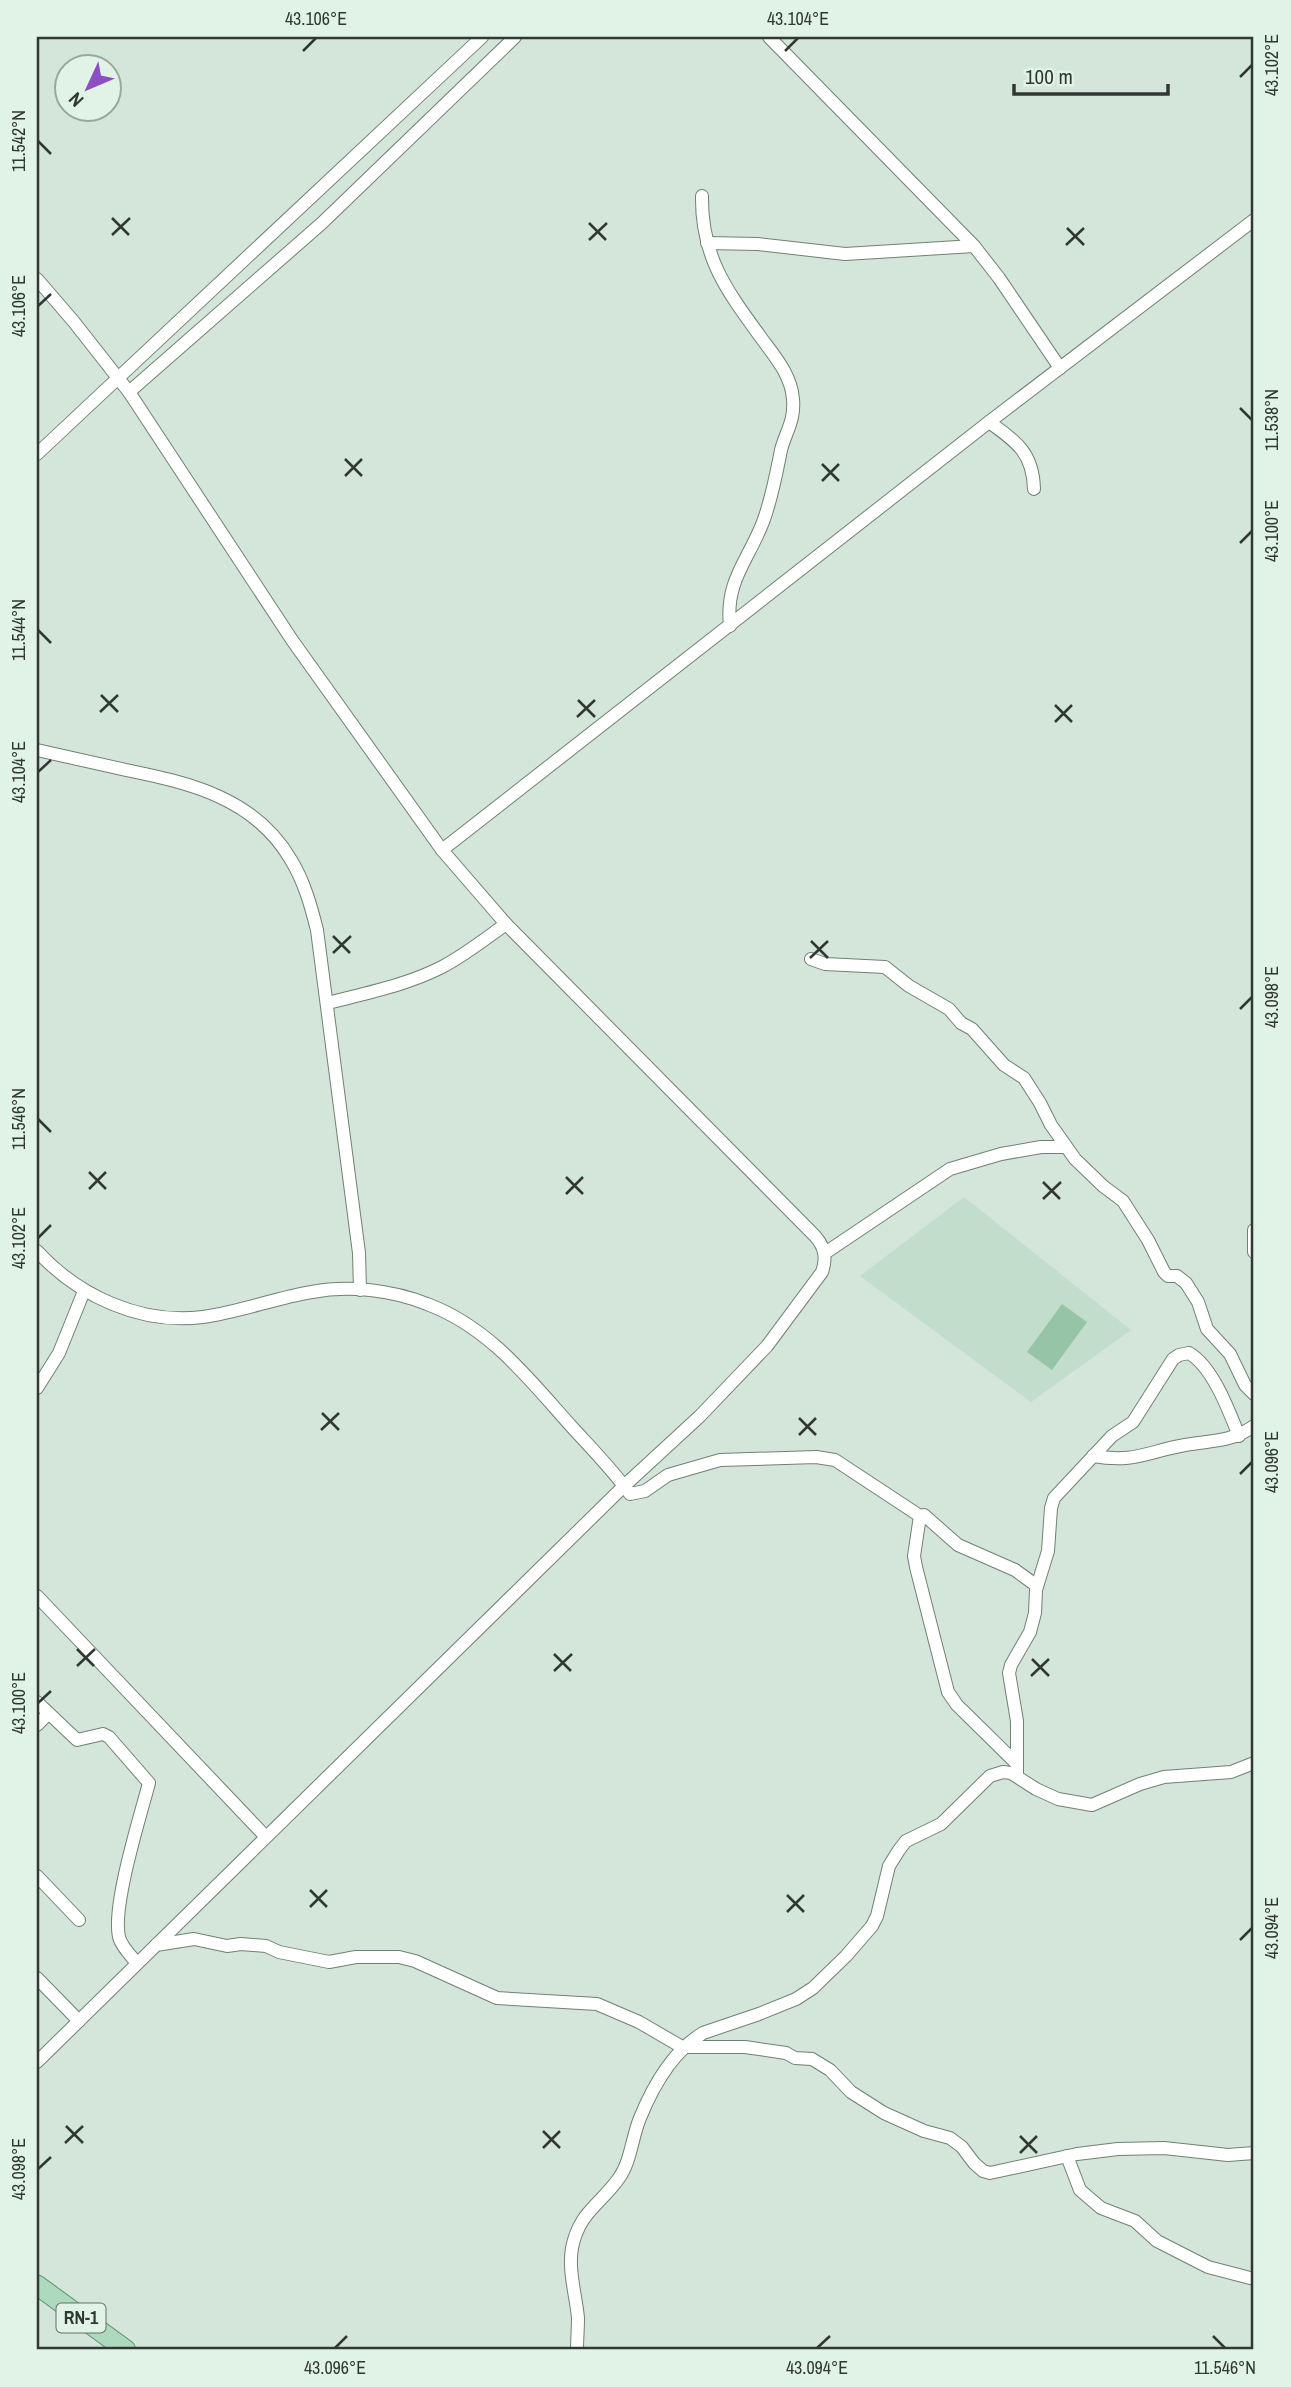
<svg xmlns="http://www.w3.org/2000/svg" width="1291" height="2387" viewBox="0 0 1291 2387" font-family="'Archivo Narrow',sans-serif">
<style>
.built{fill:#c3ddcc}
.green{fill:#95c5a6}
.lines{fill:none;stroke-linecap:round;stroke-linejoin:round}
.street-casing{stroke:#708075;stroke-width:14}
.primary-casing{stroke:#5e9071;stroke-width:21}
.street{stroke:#fff;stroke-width:12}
.primary{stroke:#add9be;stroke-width:19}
.ticks{fill:none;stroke:#313833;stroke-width:2.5}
.labels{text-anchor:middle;stroke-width:6;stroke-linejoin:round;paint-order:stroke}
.shield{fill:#e0f3e6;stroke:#667069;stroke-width:2}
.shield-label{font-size:18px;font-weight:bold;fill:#313833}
.neatline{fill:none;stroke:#313833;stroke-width:2.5}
.ticks-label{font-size:18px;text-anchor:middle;fill:#313833}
</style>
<rect width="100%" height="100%" fill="#d3e6d9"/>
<path class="built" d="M964,1197l167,133 -100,72 -171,-126z"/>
<path class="green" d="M1062,1304l25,18 -35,48 -25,-18z"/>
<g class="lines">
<defs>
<g id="street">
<path d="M769,37l205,209 25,32 61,90"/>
<path d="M702,196c-1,61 25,95 60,143 14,19 29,36 31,60 2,22 -7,32 -12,51 -5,25 -9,48 -18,72 -15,39 -38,59 -33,104"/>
<path d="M707,243l51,1 87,10 129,-8"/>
<path d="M37,279l37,43 55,70 163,248 150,210 64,74 309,312c10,11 12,22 7,36l-55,74 -67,70 -76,70 -587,576"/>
<path d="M129,392l193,-169 193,-186"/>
<path d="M989,422c28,20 44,31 45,67"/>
<path d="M37,454l445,-417"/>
<path d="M37,750c30,7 59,13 89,20 64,13 129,28 165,90 13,21 20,46 26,70l42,323 1,37"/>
<path d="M442,850l547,-428 265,-202"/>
<path d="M811,959l14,5 60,3 24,19 40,23 12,14 11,6 32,36 20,13 16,25 11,22 24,34 28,27 20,15 25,39 16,32 4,4h9l9,7 12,19 9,27 23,25 15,31 9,9"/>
<path d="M328,1003c38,-10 79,-18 114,-36 23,-12 43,-28 64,-43"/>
<path d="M1254,1230v22"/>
<path d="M37,1251c41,45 104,74 166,66 37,-5 72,-19 109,-25 37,-7 80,-2 115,12 62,23 101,74 144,122 20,22 42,44 59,68l15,-3 23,-16 52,-15 96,-3 19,3 85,56 4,-1 34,30 57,25 22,16"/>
<path d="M825,1253l125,-84 51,-15 40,-7h24"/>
<path d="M37,1388l22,-35 25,-62"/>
<path d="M1093,1456c42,7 53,-4 92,-11 28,-5 44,-2 69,-19"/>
<path d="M920,1516l-6,40 2,11 32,125 9,13 60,59"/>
<path d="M37,1596l229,241"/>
<path d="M37,1702l40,38 26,-6 6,3 40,46c-9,34 -37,123 -30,154 2,9 12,19 18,26"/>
<path d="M37,1725l11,-11"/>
<path d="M1017,1776v-55l-8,-48 2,-8 19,-33 5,-19 1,-23 12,-39 3,-43 3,-10 58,-62 21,-14 40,-63 6,-4 10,-2c24,14 40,58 50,83"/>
<path d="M37,1876l42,44"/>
<path d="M156,1945l38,-6 33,7 14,-2 25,2 13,6 50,10 27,-5h43l16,4 82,37 100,6 42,18 43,25h63l41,6 9,5 17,1 18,11 21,22 33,21 40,18 26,7 12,9 12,16 9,8 7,2 87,-19 41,-5 46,-1 64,7 26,-2"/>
<path d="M37,1978l42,43"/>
<path d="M1067,2156l13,34 21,18 34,13 22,20 51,26 46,12"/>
<path d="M577,2350c0,-10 1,-21 1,-32 -2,-22 -10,-48 -6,-70 7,-36 28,-43 47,-70 12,-17 13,-41 21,-60 13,-32 33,-67 63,-85l56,-19 37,-15 17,-11 33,-32 26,-30 5,-10 12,-50 10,-16 7,-9 35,-17 49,-48 13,-4 8,1 25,16 22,10 34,6 48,-21 24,-7 67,-5 23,-9"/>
</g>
<path id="primary" d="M37,2285l89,65"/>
</defs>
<use href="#street" class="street-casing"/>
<use href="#primary" class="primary-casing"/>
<use href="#street" class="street"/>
<use href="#primary" class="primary"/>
</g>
<path class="ticks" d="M303,51l13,-13M785,51l13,-13M1240,77l12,-12M38,141l13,13M112,218l17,17M589,223l17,17M1067,228l17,17M112,235l18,-17M589,240l18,-17M1066,245l18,-17M38,306l13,-12M1240,408l12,12M345,459l17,17M822,464l17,17M345,476l17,-17M822,481l17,-17M1240,543l12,-12M38,630l13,13M101,695l17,17M578,700l17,17M1055,705l17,17M100,712l18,-17M577,717l18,-17M1055,722l17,-17M38,772l13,-12M333,936l17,17M811,941l17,17M333,953l18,-17M810,958l18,-17M1240,1009l12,-12M38,1119l13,13M89,1172l17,17M566,1177l17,17M1043,1182l17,17M89,1189l17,-17M566,1194l17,-17M1043,1199l18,-17M38,1238l13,-13M322,1413l17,17M799,1418l17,17M321,1430l18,-17M799,1435l17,-17M1240,1474l12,-12M77,1649l17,17M554,1654l17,17M1032,1659l17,17M77,1666l18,-17M554,1671l18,-17M1031,1676l18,-17M38,1703l13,-12M310,1890l17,17M787,1895l17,17M310,1907l17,-17M787,1912l17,-17M1240,1940l12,-12M66,2126l17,17M543,2131l17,17M1020,2136l17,17M65,2143l18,-17M543,2148l17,-17M1020,2153l17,-17M38,2169l13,-12M1213,2336l12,12M335,2348l12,-12M817,2348l13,-12"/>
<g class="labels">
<rect class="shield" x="56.5" y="2303.5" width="49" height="29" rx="5"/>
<g class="shield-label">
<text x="81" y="2324">RN-1</text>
</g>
</g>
<rect width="1291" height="2387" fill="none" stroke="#e0f3e6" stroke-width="77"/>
<g transform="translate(88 88) rotate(226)"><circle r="33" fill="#e0f3e6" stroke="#9aa89e" stroke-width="2"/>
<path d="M0-5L12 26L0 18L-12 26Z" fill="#8d4ec4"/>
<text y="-10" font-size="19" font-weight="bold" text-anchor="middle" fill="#313833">N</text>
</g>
<path d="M1014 84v10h154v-10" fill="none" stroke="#313833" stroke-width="3.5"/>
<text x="1025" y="84" font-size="21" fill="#313833" stroke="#e0f3e6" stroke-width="5" paint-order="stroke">100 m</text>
<rect x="38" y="38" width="1214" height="2310" class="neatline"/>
<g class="ticks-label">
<text x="316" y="25">43.106°E</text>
<text x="798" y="25">43.104°E</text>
<text transform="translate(1272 65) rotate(-90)" y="6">43.102°E</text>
<text transform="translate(19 141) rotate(-90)" y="6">11.542°N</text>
<text transform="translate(19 306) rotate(-90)" y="6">43.106°E</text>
<text transform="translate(1272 420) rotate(-90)" y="6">11.538°N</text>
<text transform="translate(1272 531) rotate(-90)" y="6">43.100°E</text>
<text transform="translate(19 630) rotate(-90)" y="6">11.544°N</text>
<text transform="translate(19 772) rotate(-90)" y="6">43.104°E</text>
<text transform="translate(1272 997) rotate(-90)" y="6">43.098°E</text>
<text transform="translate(19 1119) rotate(-90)" y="6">11.546°N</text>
<text transform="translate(19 1238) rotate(-90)" y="6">43.102°E</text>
<text transform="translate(1272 1462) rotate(-90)" y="6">43.096°E</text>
<text transform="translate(19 1703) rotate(-90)" y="6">43.100°E</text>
<text transform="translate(1272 1928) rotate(-90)" y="6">43.094°E</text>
<text transform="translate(19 2169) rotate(-90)" y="6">43.098°E</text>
<text x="335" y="2374">43.096°E</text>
<text x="817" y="2374">43.094°E</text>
<text x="1225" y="2374">11.546°N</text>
</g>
</svg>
